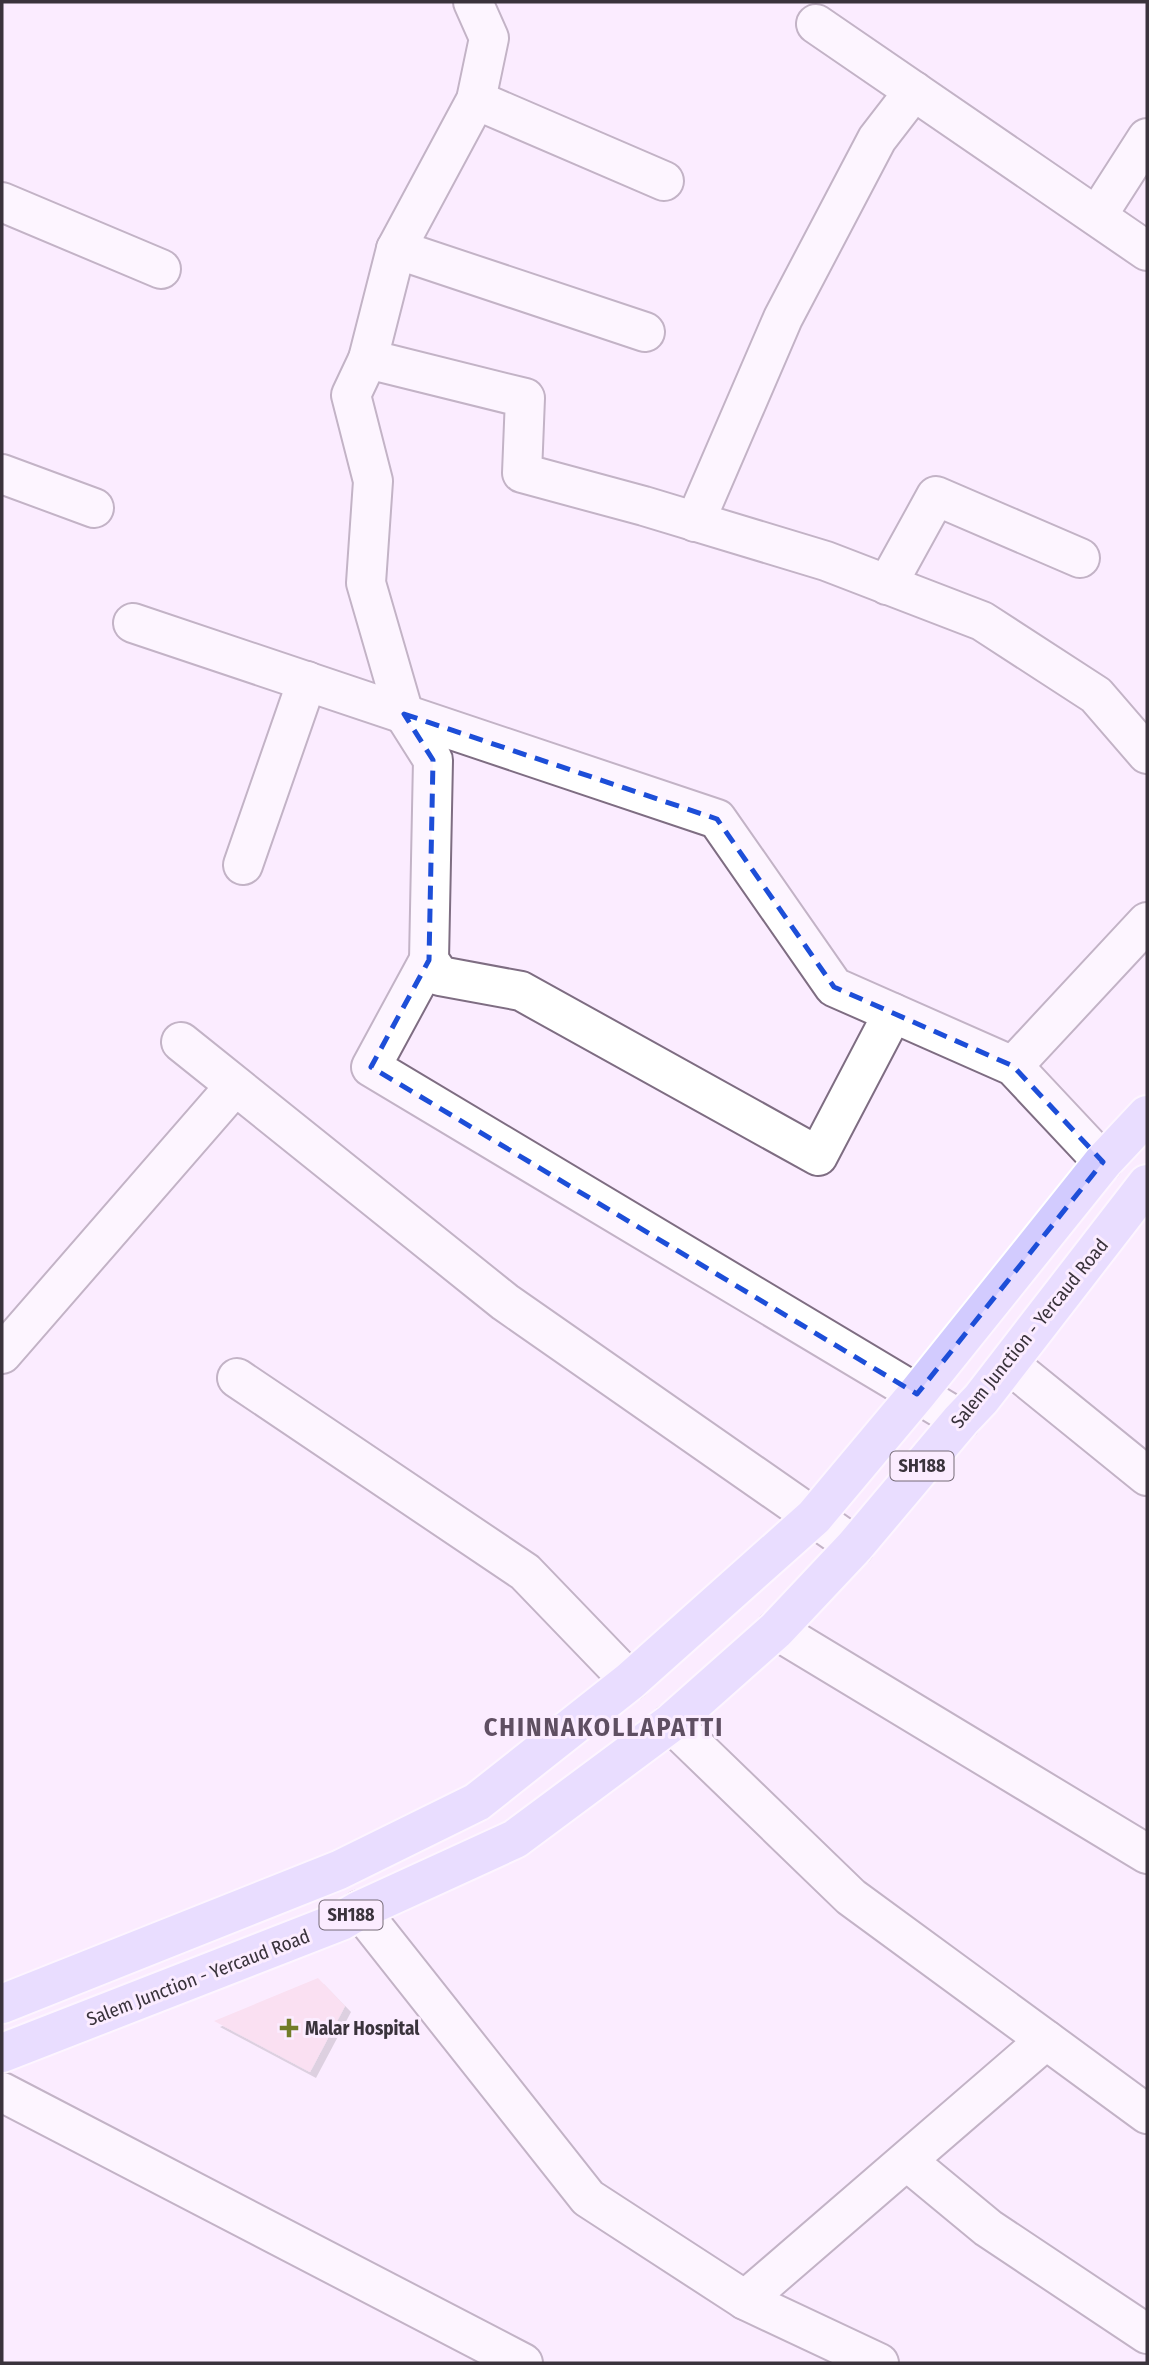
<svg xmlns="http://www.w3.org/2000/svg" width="1149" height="2365" viewBox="0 0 1149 2365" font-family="'Fira Sans Condensed',sans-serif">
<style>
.building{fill:#f9d1e2;filter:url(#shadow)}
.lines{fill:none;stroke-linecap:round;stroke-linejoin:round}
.minor-casing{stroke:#7e6d82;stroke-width:42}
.major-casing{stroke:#fff;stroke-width:42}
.minor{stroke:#fff;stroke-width:38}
.major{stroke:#d2cbfe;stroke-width:38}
.marked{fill:none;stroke:#1d4ed8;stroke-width:5;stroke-dasharray:14 9;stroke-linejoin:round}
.poi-dot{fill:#727c28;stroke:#fbecff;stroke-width:2.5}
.labels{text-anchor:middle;stroke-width:6;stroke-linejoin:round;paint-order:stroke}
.shield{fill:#fbecff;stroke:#746a76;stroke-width:2}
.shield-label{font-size:18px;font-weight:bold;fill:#3a333c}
.street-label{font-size:19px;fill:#3a333c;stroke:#fbecff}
.poi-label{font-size:19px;font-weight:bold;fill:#3a333c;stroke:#fbecff;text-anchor:start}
.district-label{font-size:26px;font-weight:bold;letter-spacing:2px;fill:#5f4f62;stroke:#fbecff}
</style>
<defs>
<filter id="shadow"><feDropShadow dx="6" dy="6" stdDeviation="0" flood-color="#0004"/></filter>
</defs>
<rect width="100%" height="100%" fill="#fbecff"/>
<path class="building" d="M318,1978l27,28 -35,66 -96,-51z"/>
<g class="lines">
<defs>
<g id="minor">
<path d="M473,2l16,36 -13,62 -80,149 -28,110 157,39 -3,75 122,33 182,55 156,60 114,74 51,59"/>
<path d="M816,24l331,227"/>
<path d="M476,100l188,81"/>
<path d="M2,202l159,67"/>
<path d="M1097,216l50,-78"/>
<path d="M396,249l249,83"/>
<path d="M368,359l-17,36 22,86 -7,102 38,131 29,46 -4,200 11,16 81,15 297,165 75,-143"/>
<path d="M2,474l92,34"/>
<path d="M695,522l88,-204 94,-179 37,-48"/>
<path d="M887,585l49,-89 144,62"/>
<path d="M133,623l584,196 117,168 179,79 90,96"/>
<path d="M243,865l64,-184"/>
<path d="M429,960l-58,107 590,353"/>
<path d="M181,1042l324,260 350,244"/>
<path d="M1013,1066l134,-144"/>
<path d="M2,1354l233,-268"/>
<path d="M1009,1364l138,112"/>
<path d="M237,1378l288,194 105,109"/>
<path d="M776,1630l371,224"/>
<path d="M671,1723l180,174 296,217"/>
<path d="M360,1910l228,288 157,102 134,63"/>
<path d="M2,2092l521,271"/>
<path d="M907,2161l81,67 159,106"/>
<path d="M745,2300l301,-260"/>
</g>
<g id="major">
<path d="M2,2004l337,-134 138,-68 153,-121 184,-164 103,-123 186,-232 44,-47"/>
<path d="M2,2053l339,-132 19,-11 155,-71 156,-116 105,-93 79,-84 106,-126 20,-21 166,-215"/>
</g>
</defs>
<use href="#minor" class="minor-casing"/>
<use href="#major" class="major-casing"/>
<use href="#minor" class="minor"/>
<use href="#major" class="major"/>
</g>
<path d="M0 0H1149V2365H0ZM404,714l313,105 117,168 179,79 90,96 -186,232 -546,-327 58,-107 4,-200z" fill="#fbecff" fill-opacity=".55" fill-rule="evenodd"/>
<path class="marked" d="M404,714l313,105 117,168 179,79 90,96 -186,232 -546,-327 58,-107 4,-200z"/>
<path class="poi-dot" d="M285.5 2017.5h7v7h7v7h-7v7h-7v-7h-7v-7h7z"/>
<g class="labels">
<g class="shield">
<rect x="890.5" y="1451.5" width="63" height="29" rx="5"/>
<rect x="319.5" y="1900.5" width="63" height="29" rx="5"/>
</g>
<g class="shield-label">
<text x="922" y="1472">SH188</text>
<text x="351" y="1921">SH188</text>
</g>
<g class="street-label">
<text transform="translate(1029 1333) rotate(-51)" y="7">Salem Junction - Yercaud Road</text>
<text transform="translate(198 1977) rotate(-21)" y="7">Salem Junction - Yercaud Road</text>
</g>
<g class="poi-label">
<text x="305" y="2035">Malar Hospital</text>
</g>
<g class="district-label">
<text x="604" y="1736">CHINNAKOLLAPATTI</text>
</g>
</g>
<rect width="1149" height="2365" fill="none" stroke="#3a333c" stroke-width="7"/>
</svg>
